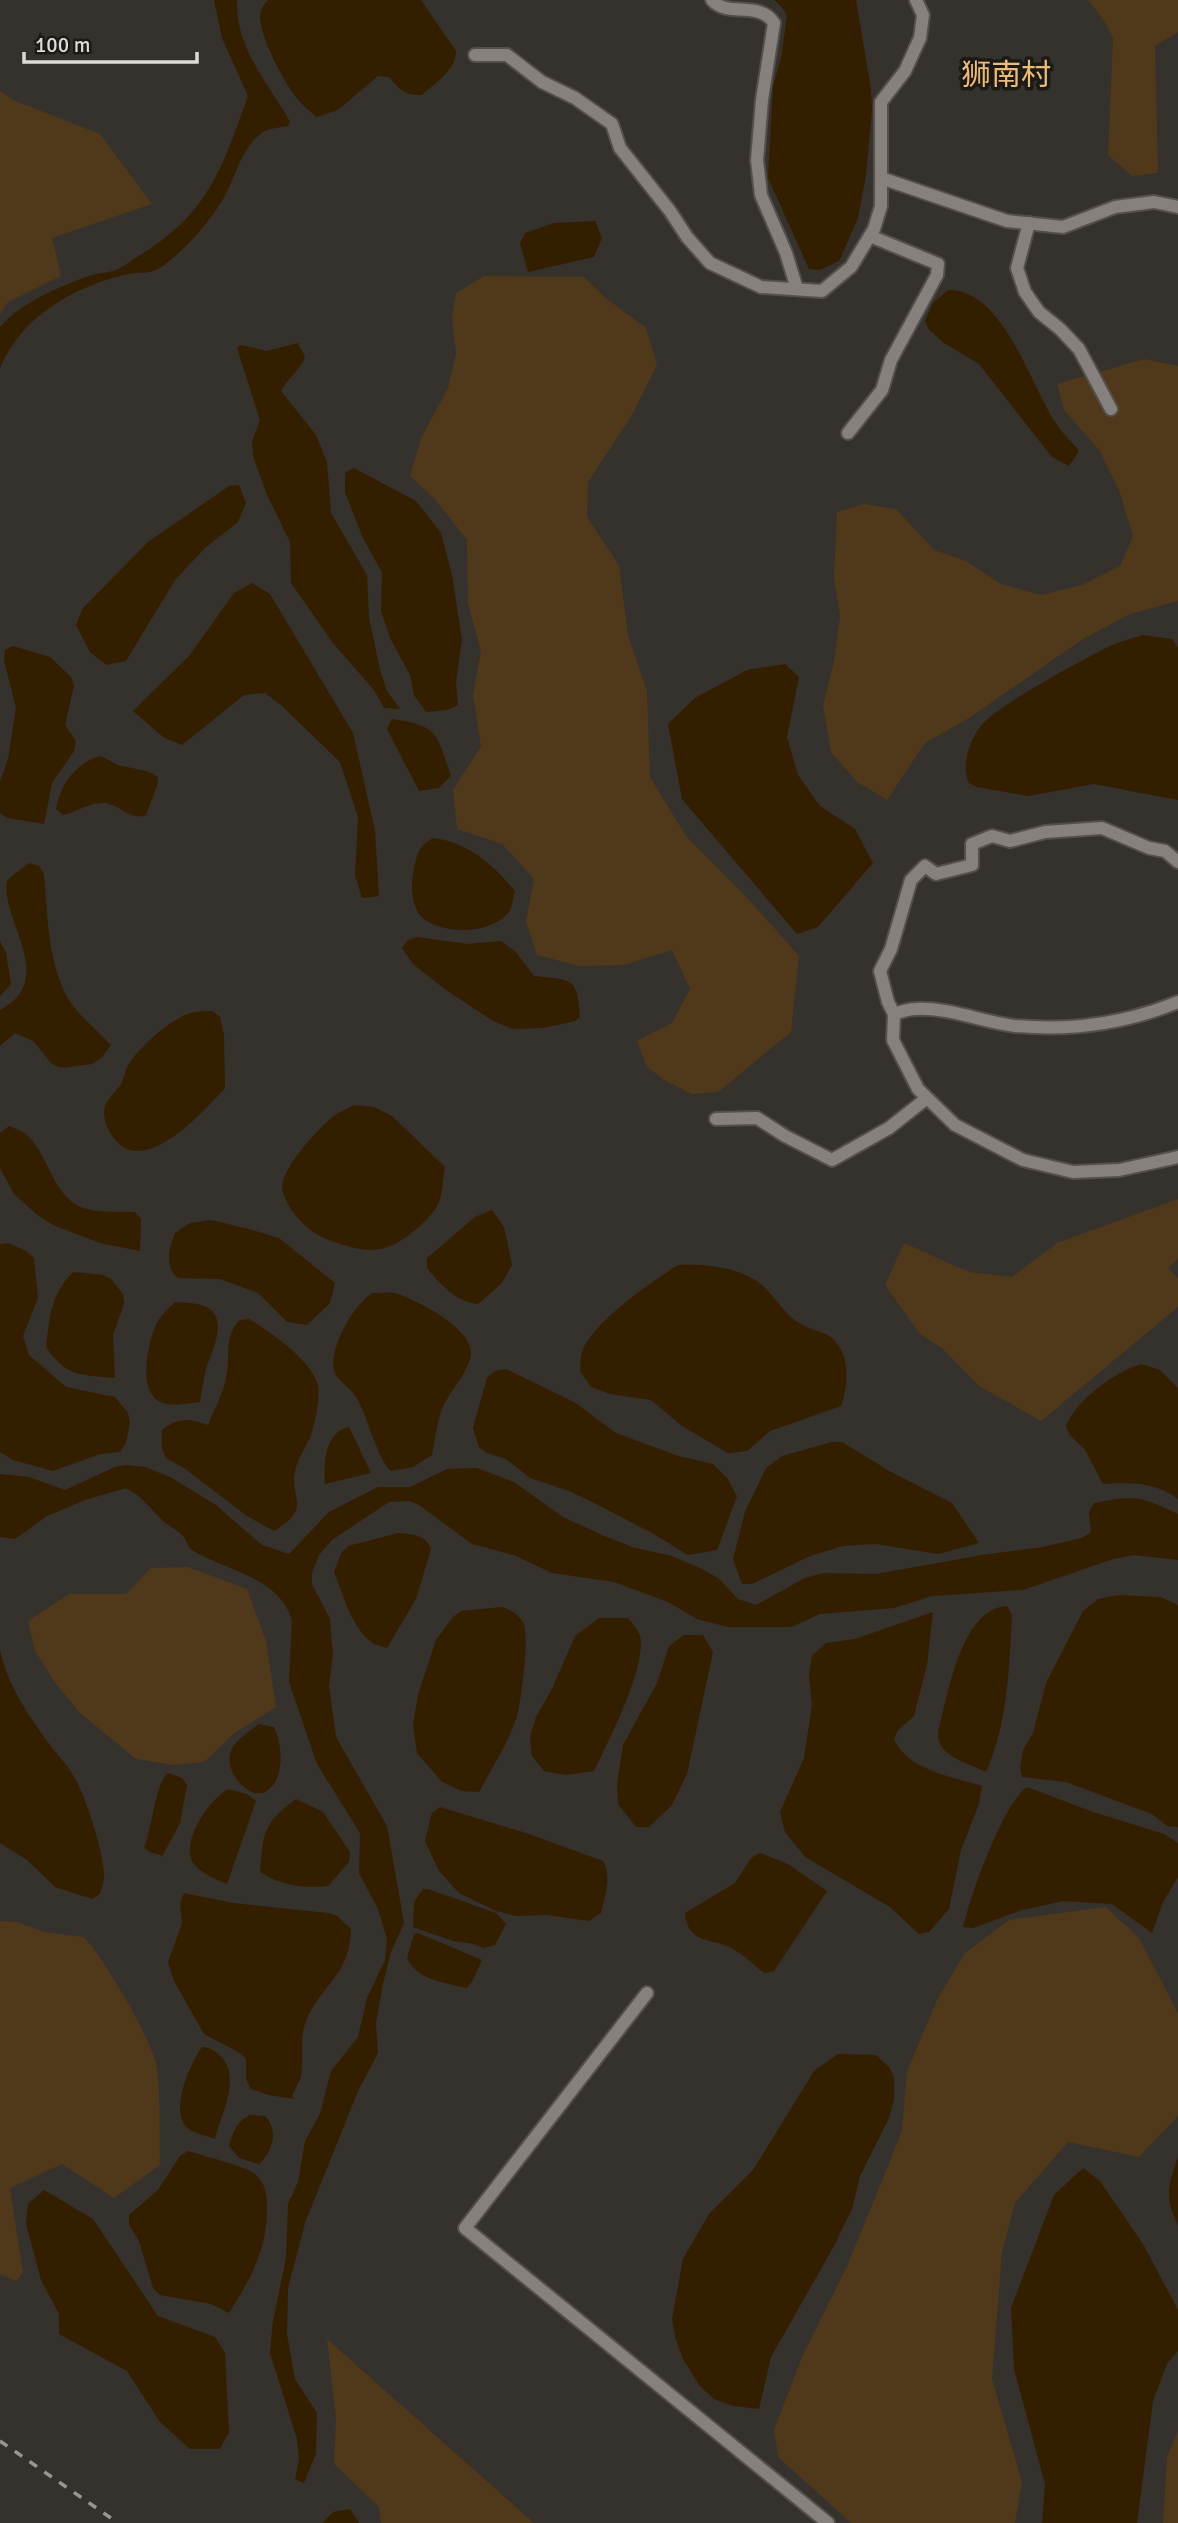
<svg xmlns="http://www.w3.org/2000/svg" width="1178" height="2523" viewBox="0 0 1178 2523" font-family="Signika,'Noto Sans SC',sans-serif">
<style>
.green{fill:#50391a}
.water{fill:#341e00}
.lines{fill:none;stroke-linecap:round;stroke-linejoin:round}
.street-casing{stroke:#534f4b;stroke-width:16}
.street{stroke:#86817c;stroke-width:12}
.rail{stroke:#999692;stroke-width:3.5;stroke-dasharray:9 9;stroke-linecap:butt}
.labels{text-anchor:middle;stroke-width:7;stroke-linejoin:round;paint-order:stroke}
.quarter-label{font-size:30px;fill:#ecba79;stroke:#1b1a17}
</style>
<rect width="100%" height="100%" fill="#35312c"/>
<g class="green">
<path d="M1088,0h90v32l-23,14 3,127 -26,3 -24,-21 5,-117 -10,-19z"/>
<path d="M0,91l13,9 87,34 52,70 -100,34 9,38 -54,27 -7,11z"/>
<path d="M484,276l100,1 23,22 39,29 11,37 -25,50 -44,67 -1,35 32,48 9,70 19,56 3,86 36,59 66,67 47,53 -8,76 -73,60 -26,2 -28,-14 -17,-13 -10,-26 35,-18 18,-34 -18,-39 -48,15 -45,1 -42,-11 -11,-33 8,-43 -32,-35 -45,-15 -4,-39 28,-44 -8,-51 8,-44 -13,-47 -1,-64 -32,-41 -25,-23 11,-38 27,-50 8,-34 -4,-36 4,-25z"/>
<path d="M1144,359l34,7v235l-48,13 -47,25 -114,79 -44,25 -38,57 -30,-18 -26,-30 -8,-46 11,-45 6,-44 -6,-40 3,-65 27,-8 32,5 38,41 32,11 35,23 41,11 40,-10 38,-19 13,-30 -13,-43 -20,-42 -36,-41 -7,-26z"/>
<path d="M1178,1199v60l-10,9 10,10v29l-137,114 -62,-35 -36,-37 -23,-15 -35,-49 19,-42 65,29 43,5 45,-34z"/>
<path d="M188,1567l59,22 19,52 10,66 -40,25 -32,30 -30,3 -38,-6 -56,-46 -24,-29 -21,-33 -7,-30 41,-27h57l25,-26z"/>
<path d="M1106,1907l33,31 39,75v103l-39,41 -71,-15 -53,61 -13,49 -10,127 30,103 -7,41h-164l-73,-66 -4,-27 28,-73 45,-91 41,-100 14,-36 5,-59 30,-71 28,-47 44,-33z"/>
<path d="M0,1921l17,1 27,10 40,5c20,22 69,103 73,131 4,32 2,65 3,97l-46,33 -52,-34 -52,24 13,85 -7,8 -16,-7z"/>
<path d="M327,2339l207,184h-153l-2,-16 -45,-43 2,-46z"/>
<path d="M1178,2431v92h-15l4,-66z"/>
</g>
<g class="water">
<path d="M214,0h23c-2,45 28,80 50,116l3,6 -2,4c-6,1 -15,2 -21,4 -26,13 -31,49 -45,71 -15,23 -35,47 -58,64 -15,11 -23,6 -40,10 -52,13 -102,41 -124,93v-41c22,-25 60,-41 92,-52 6,-2 14,-2 21,-4 11,-4 22,-13 32,-19 65,-41 78,-87 103,-156l-26,-58z"/>
<path d="M268,0h153l35,51c1,18 -22,33 -34,44 -17,1 -23,-6 -33,-18l-11,-1 -40,34 -21,7c-6,-5 -12,-9 -17,-15 -14,-15 -42,-68 -40,-88 1,-6 4,-9 8,-14z"/>
<path d="M774,0h82l15,89 1,21 -6,65 -8,43 -19,43 -19,9 -11,-1 -41,-91 5,-92 8,-28 6,-42 -5,-9z"/>
<path d="M595,221l7,17 -8,19 -66,15 -8,-29 5,-10 29,-10z"/>
<path d="M948,290c55,-1 82,94 107,132 7,11 17,20 24,29l-10,15 -17,-9 -73,-93 -35,-21 -15,-13 -4,-9 8,-18z"/>
<path d="M298,343l7,14c-4,12 -18,22 -24,34l35,44 11,27 4,51 36,62 2,42 11,53 7,21 13,18 -16,-1 -10,-18 -41,-47 -42,-60 -1,-41 -23,-47 -14,-39 -1,-15 8,-21 -23,-72 4,-3 25,6z"/>
<path d="M354,468l62,33 25,32 11,42 10,65 -6,42 2,23 -11,5 -21,2 -12,-17 -4,-20 -19,-35 -10,-29 1,-38 -19,-35 -18,-46v-19z"/>
<path d="M239,485l7,18 -8,19 -33,26 -30,32 -49,81 -20,4 -16,-13 -14,-27 7,-17 65,-66 81,-56z"/>
<path d="M252,583l18,11 83,139 22,98 4,65 -17,2 -7,-23 3,-58 -18,-55 -59,-57 -16,-12 -21,2 -62,50 -19,-8 -30,-26 56,-55 45,-63z"/>
<path d="M1143,635l29,4 6,9v152l-84,-16 -66,12 -51,-9 -8,-4c-8,-17 0,-41 11,-56 16,-22 105,-68 132,-82 10,-4 21,-7 31,-10z"/>
<path d="M13,646l37,11 21,20 3,9 -9,39 11,16 -2,10 -22,32 -8,41 -37,-6 -7,-5v-31l8,-23 8,-51 -12,-48 1,-10z"/>
<path d="M785,664l14,13 -12,60 11,38 22,31 35,23 18,34 -55,64 -21,7 -115,-135 -14,-75 27,-26 52,-28z"/>
<path d="M392,719c46,6 45,15 59,57l-12,12 -20,3 -32,-62z"/>
<path d="M101,756l17,9 32,7 8,5 -1,9 -11,29c-15,6 -25,-9 -40,-12 -14,-2 -29,9 -43,12l-7,-6c4,-24 20,-47 45,-53z"/>
<path d="M433,838c34,4 61,27 82,53 -2,7 -3,16 -6,21 -17,22 -64,23 -85,7 -13,-10 -14,-36 -10,-50 3,-15 5,-23 19,-31z"/>
<path d="M29,863l10,3 5,8c4,43 3,95 29,132 11,14 26,26 38,39l-9,12 -10,7 -31,4 -9,-4 -19,-23 -18,-8 -15,13v-36c59,-31 0,-90 7,-129 6,-7 15,-12 22,-18z"/>
<path d="M417,937l51,7 33,-3 15,11 18,24c37,4 44,0 46,41l-5,4 -32,7 -30,1 -20,-8 -47,-31 -33,-26 -11,-16 6,-8z"/>
<path d="M0,941l6,12 5,31 -11,12z"/>
<path d="M213,1011l7,6 4,18 1,53c-22,24 -82,92 -112,49 -6,-9 -11,-20 -8,-31 3,-7 11,-15 16,-22 3,-6 4,-14 8,-20 10,-17 43,-46 62,-51 7,-2 15,-2 22,-2z"/>
<path d="M354,1105l20,2 18,9 53,51c-2,11 -2,22 -5,32 -3,10 -12,19 -19,26 -33,30 -52,30 -92,15 -20,-7 -40,-27 -46,-48 -6,-21 37,-65 52,-77 6,-4 13,-7 19,-10z"/>
<path d="M9,1126c7,3 14,5 19,10 20,20 23,51 47,68 15,10 43,7 60,8l6,7 -1,32 -40,-8 -47,-18 -17,-11 -22,-20 -14,-26v-35z"/>
<path d="M492,1210l12,17 8,38 -10,18 -24,21c-22,-2 -38,-20 -51,-36v-10l48,-41z"/>
<path d="M211,1220l38,9 30,9 56,45 -5,20 -23,22 -20,-3 -29,-29 -38,-14 -42,-1c-14,-12 -9,-29 -3,-45l15,-10z"/>
<path d="M8,1243l18,8 8,7 4,40 -15,38 6,19 37,32 49,10 13,16 2,10 -4,20 -6,9 -20,2 -47,17 -40,-11 -13,-8v-208z"/>
<path d="M678,1265c27,-1 66,2 87,23 11,11 21,27 34,35 10,7 26,8 34,16 18,17 15,47 8,67l-71,25 -23,20 -19,2 -46,-27 -31,-26 -41,-6 -19,-7 -11,-16c1,-7 0,-16 3,-22 14,-30 67,-66 95,-84z"/>
<path d="M73,1272l30,3 8,4 12,15 1,10 -11,31 2,43c-33,-3 -49,-1 -69,-31 4,-31 4,-51 27,-75z"/>
<path d="M372,1293c7,0 15,-1 22,0 20,5 80,36 77,61 -3,21 -24,39 -30,58 -5,14 -6,29 -9,43l-19,12 -23,4c-17,-23 -20,-50 -34,-74 -5,-9 -17,-15 -21,-24 -9,-21 19,-69 37,-80z"/>
<path d="M175,1302c11,1 28,0 37,9 14,14 -1,43 -6,58 -3,11 -4,22 -6,33 -10,1 -23,4 -33,2 -31,-5 -20,-57 -12,-77 3,-9 13,-18 20,-25z"/>
<path d="M249,1319c21,12 63,42 69,66 2,11 -2,32 -5,43 -3,14 -13,26 -17,39 -9,32 19,39 -22,64l-27,-15 -63,-48 -18,-10 -4,-9v-19c18,-14 27,-11 46,-5 6,-15 15,-31 18,-47 5,-21 -3,-42 14,-58z"/>
<path d="M1141,1364l19,6 18,18v111c-24,-17 -47,-17 -75,-15l-18,-34 -15,-15 -4,-9c11,-27 49,-54 75,-62z"/>
<path d="M506,1369l68,33 42,31 62,23 35,8 14,14 10,18 -20,54 -29,5 -36,-22 -56,-29 -27,-13 -39,-13 -24,-19 -19,-6 -8,-6 -6,-19 14,-50 8,-7z"/>
<path d="M349,1427l22,46 -46,11c-2,-21 0,-52 24,-57z"/>
<path d="M832,1442h10l49,30 61,31 27,40 -41,11 -62,-10 -33,2 -33,10 -58,28h-10l-9,-25 12,-47 21,-44 16,-12z"/>
<path d="M125,1465l20,2 27,11 44,27 46,40 27,9 40,-42 49,-25h32l37,-18 30,-1 37,14 49,35 39,18 30,12 40,9 28,12 18,10 20,21 18,6 49,-27 18,-5 53,1 106,-19 61,-8 39,-9 9,-6 -2,-20 5,-9c42,-8 46,-7 84,11v46l-44,-5 -21,4 -90,31 -91,6 -38,12 -74,6 -29,13h-63l-31,-8 -29,-17 -54,-20 -62,-9 -36,-17 -44,-12 -53,-39 -10,-4 -20,1 -57,38 -13,15 -7,18v11l18,35 3,36 -4,31 7,51 51,89 17,97 -13,29 -8,31 -7,40 2,30 -20,38 -53,132 -17,65 -1,46 8,45 22,34 -1,41 -12,29 -9,-4 4,-20 -2,-20 -27,-86 3,-32 13,-63 2,-54 10,-22 7,-41 15,-27 11,-43 27,-34 9,-39 18,-38 2,-21 -9,-30 -19,-36 1,-40 -43,-69 -28,-82 3,-62c-13,-44 -67,-49 -100,-70 -5,-4 -5,-9 -9,-14 -5,-6 -15,-10 -21,-16 -13,-13 -20,-24 -36,-32l-41,12 -38,16 -32,23 -15,-2v-63l29,3 36,13 50,-23z"/>
<path d="M398,1533c15,2 26,0 33,16l-15,50 -29,49c-5,-2 -12,-3 -16,-6 -20,-16 -28,-48 -37,-70l7,-19 7,-7z"/>
<path d="M1118,1595l42,2 18,8v222l-11,-1 -15,-12 -86,-32 -44,-5 -2,-9 3,-18 10,-17 13,-50 37,-72 15,-12z"/>
<path d="M1007,1606l5,9c-3,52 -4,108 -26,157 -18,-9 -50,-16 -48,-40 10,-36 22,-123 69,-126z"/>
<path d="M502,1607c9,3 16,7 21,16 7,13 -2,81 -7,96 -8,25 -25,50 -37,73l-18,-1 -19,-9 -25,-29 -4,-29 5,-29 18,-55 17,-23 8,-6z"/>
<path d="M933,1612l-6,53 -13,51 -16,14 -4,9c13,31 59,38 88,47l-3,18 -18,46 -12,59 -20,23 -10,2 -29,-27 -85,-50 -20,-25 -5,-20 24,-54 8,-53 -3,-30 3,-19 14,-13 29,-4z"/>
<path d="M599,1618h29c4,5 10,12 12,18 7,31 -32,106 -46,135l-29,4 -21,-4 -12,-15 -2,-19 6,-20 16,-28 23,-53z"/>
<path d="M684,1635h19l10,17 -26,122 -15,31 -23,22h-13l-18,-23 -1,-20 6,-39 34,-62 12,-37z"/>
<path d="M0,1650c7,35 29,66 50,95 7,10 17,19 23,30 12,18 30,76 31,98 1,7 -2,14 -4,21l-8,5 -37,-12 -28,-27 -27,-17z"/>
<path d="M259,1724l15,3c9,19 12,56 -11,66 -4,0 -8,1 -11,-1 -14,-6 -27,-26 -21,-41 4,-11 19,-20 28,-27z"/>
<path d="M168,1773l14,5 5,7 -7,38 -18,34 -1,-2 -9,-2 -8,-5c8,-18 11,-65 24,-75z"/>
<path d="M1027,1787l66,25 71,22 14,9v34l-15,25 -11,31 -40,-29 -49,-3 -41,9 -49,18 -10,-1c7,-30 40,-124 64,-140z"/>
<path d="M228,1789l19,5 9,7 -29,83c-11,-5 -25,-10 -33,-20 -15,-22 16,-65 34,-75z"/>
<path d="M296,1799l27,13 27,40 -1,10 -21,24c-23,3 -49,-1 -68,-14 4,-40 2,-48 36,-73z"/>
<path d="M440,1807l86,26 77,28c9,16 2,35 -2,52l-12,8 -42,-6 -31,1 -20,-5 -37,-18 -20,-22 -14,-30 7,-28z"/>
<path d="M760,1853l28,11 39,27 -53,80 -10,2c-10,-8 -20,-18 -31,-24 -20,-12 -45,-3 -48,-36l50,-30 16,-25z"/>
<path d="M423,1889h5l68,24 10,11 -11,21 -11,3 -10,-4 -21,-3 -40,-14 1,-25z"/>
<path d="M184,1893l49,10 95,10 9,3 14,13c-1,47 -30,55 -45,92 -7,17 -2,37 -5,55 -2,6 -6,13 -9,20l2,3 -25,-4 -18,-6 -5,-10v-20l-6,-6 -36,-19 -30,-53 -6,-19 14,-38 -2,-21z"/>
<path d="M418,1933l64,27 -9,20 -6,8c-22,-5 -50,-8 -60,-30l7,-24z"/>
<path d="M202,2047c6,0 10,2 15,6 27,20 4,62 -2,86 -7,-3 -19,-5 -26,-10 -21,-16 1,-65 13,-82z"/>
<path d="M838,2054l38,1 14,13 4,10v21l-5,19 -29,58 -8,33 -18,37 -63,111 -12,52 -26,-3 -19,-7 -15,-14 -16,-26 -7,-19 -4,-21 11,-60 26,-45 44,-44 61,-99z"/>
<path d="M250,2115l15,1c14,15 8,35 -6,48l-20,-6 -10,-12c4,-14 7,-24 21,-31z"/>
<path d="M188,2151c15,5 57,15 67,23 11,10 12,20 12,34 0,42 -16,70 -38,105l-18,-9 -51,-9 -7,-7 -14,-47 -10,-16v-10l29,-25 22,-34z"/>
<path d="M1178,2157v68c-14,-28 -10,-40 0,-68z"/>
<path d="M1083,2168l16,12 44,64 35,66v41l-11,13 -14,37 -16,122h-95l3,-39 -31,-115 -3,-61 43,-113z"/>
<path d="M44,2190l49,29 65,97 57,21 10,16 4,79 -9,17h-30l-30,-27 -33,-51 -68,-37v-20l-18,-34 -15,-56 2,-20z"/>
<path d="M350,2509l9,14h-37l11,-11z"/>
</g>
<g class="lines">
<defs>
<g id="street">
<path d="M712,0c15,18 47,0 62,23l-12,77 -5,60 4,35 25,58 11,36"/>
<path d="M475,55h32l35,27 33,16 37,26 8,24 50,63 17,26 23,26 51,24 61,4 29,-24 23,-38 7,-23v-104l24,-31 15,-33 3,-23 -7,-15"/>
<path d="M881,178l126,43 56,6 52,-20 39,-5 24,5"/>
<path d="M1029,223l-12,45 8,24 14,20 21,17 19,20 32,60"/>
<path d="M848,433l34,-43 9,-30 46,-85 1,-11 -68,-28"/>
<path d="M1178,1002c-51,21 -108,29 -163,24 -33,-4 -66,-19 -100,-17 -7,0 -15,3 -21,5l-1,26 25,49 37,36 68,35 50,12 46,-2 59,-13"/>
<path d="M894,1014l-6,-12 -8,-31 11,-22 20,-69 14,-14 11,8 36,-9v-21l20,-8 18,5 35,-9 57,-4 47,20 16,3 13,11"/>
<path d="M716,1119l41,-1 28,18 47,24 57,-32 38,-30"/>
<path d="M647,1993l-182,235 363,295"/>
</g>
</defs>
<use href="#street" class="street-casing"/>
<use href="#street" class="street"/>
<path class="rail" d="M0,2441l118,82"/>
</g>
<g class="labels">
<g class="quarter-label">
<text x="1006" y="85">狮南村</text>
</g>
</g>
<path d="M24 52v10h173v-10" fill="none" stroke="#dddad7" stroke-width="3.5"/>
<text x="35" y="52" font-size="21" fill="#dddad7" stroke="#1b1a17" stroke-width="5" paint-order="stroke">100 m</text>
</svg>
